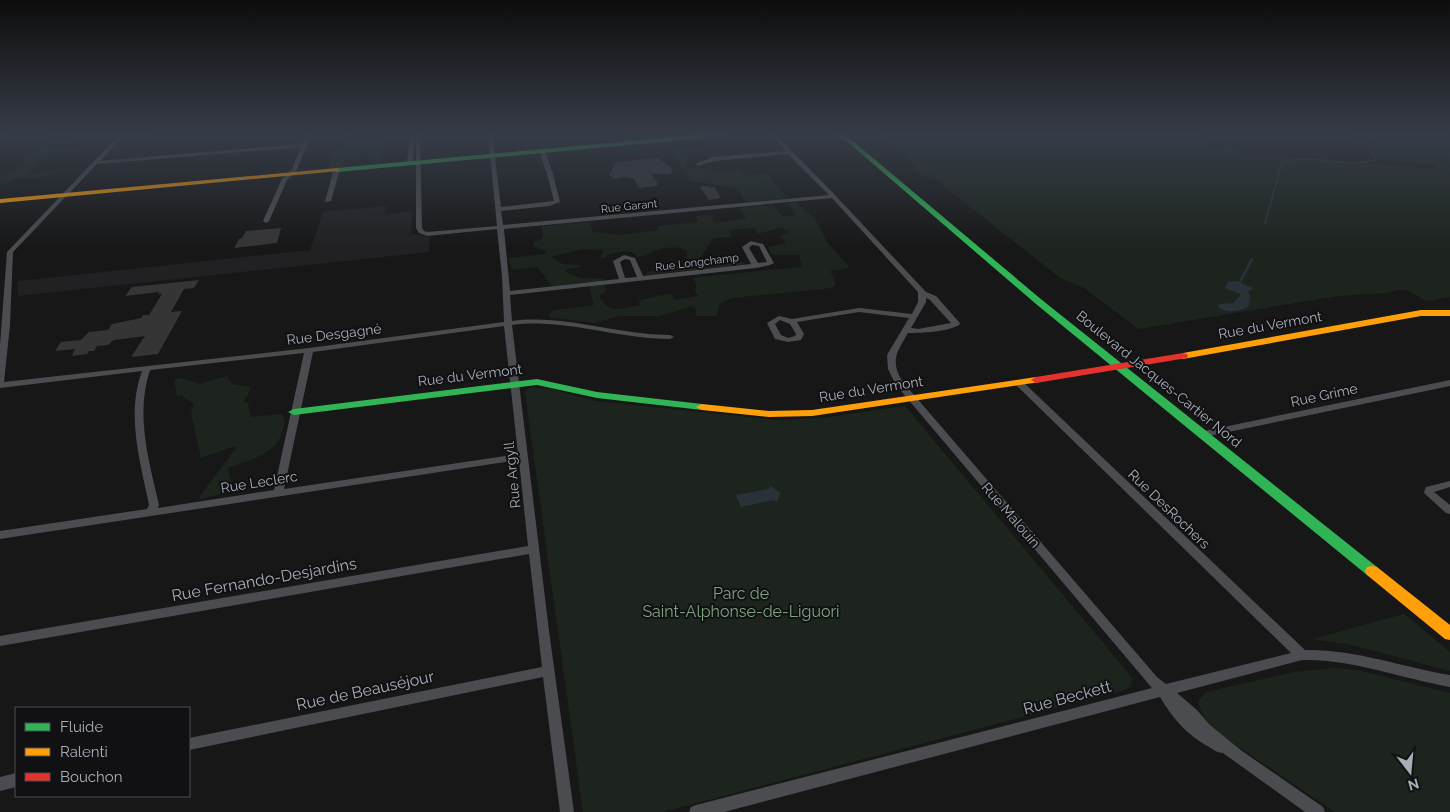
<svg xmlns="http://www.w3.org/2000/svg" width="1450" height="812" viewBox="0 0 1450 812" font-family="Raleway,sans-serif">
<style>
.built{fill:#212123}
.green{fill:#1d241e;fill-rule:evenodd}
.water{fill:#2a3239}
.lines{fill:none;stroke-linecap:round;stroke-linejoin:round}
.stream-far1{stroke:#2a3239;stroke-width:2}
.stream{stroke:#2a3239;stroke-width:2.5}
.building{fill:#353536}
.street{fill:#4b4c50;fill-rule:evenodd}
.fast{fill:#30b455;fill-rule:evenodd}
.slow{fill:#ff9f0a;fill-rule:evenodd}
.jam{fill:#e5322d;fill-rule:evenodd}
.labels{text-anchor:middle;stroke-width:4;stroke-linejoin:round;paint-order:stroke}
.far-street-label{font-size:11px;fill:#a8adb8;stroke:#111113}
.street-label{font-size:14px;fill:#a8adb8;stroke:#111113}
.near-street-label{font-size:16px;fill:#a8adb8;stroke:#111113}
.near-park-label{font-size:16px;fill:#7fa381;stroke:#111113}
</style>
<rect width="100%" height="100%" fill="#171717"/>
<g class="built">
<path d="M62,134h56l-7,6 -62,5z"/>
<path d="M386,206l-1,8 27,-3 -1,23 19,3 -1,15 -411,44v-15l292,-31 13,-38z"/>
</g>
<g class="green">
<path d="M53,134h12l-16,15 56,-3 -2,3 -58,5 -5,3 -15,18 28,-4v2l-14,6 -26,-1 -6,5 -7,2v-9l24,-10v-7l25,-16 -10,-3 1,-2z"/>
<path d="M340,134l32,2 27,-2 -15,2 -4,28 -6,1 1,-9 -4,-2 -19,1 -1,4 -7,2 -2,6 -14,2 3,-13h-4v-3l13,-3 3,-9 -4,-1z"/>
<path d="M880,134h325l-1,3 11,4 -8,5 20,3 -7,-4 3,-1 28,10 181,15 7,-4 -63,-7 -6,-18 -24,-6h104v163l-23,4 -21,-11h-7l-12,3 -49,3 -199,33 -55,-41 -24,-10 -131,-104v3l-6,-1 -10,-7 3,-3 -21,-19 -11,-4 5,-1z"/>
<path d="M715,145l3,4 -35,5 8,6 -7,6 5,3 20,-1 3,5 24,-3 8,5 22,-2 21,25 -41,4 -10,-14 -46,-7 -10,-16v-5l-9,-11z"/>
<path d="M796,202l19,17 13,24 22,25 -20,3 5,9v5l-3,3 -100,10 -12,6 -4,12h-20v-7l-4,-3 -32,10h-41l-24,7 -46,-6 1,-4 5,-3 39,-5 -6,-23 -36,4 -15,-19 -25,3 -4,-12 38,-4 -1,-3 -12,-5 1,-4 9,-4 -1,-12 48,-4 3,10 25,3 41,-5 -1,-4 40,-4 -2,-6 14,-1 5,8 31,-5 -6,-10 33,-3 10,12 13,-2 -9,-12zM782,227l8,6 -11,3 7,7 -18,4 4,8h27l3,12 -104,10 -4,1 3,10 -3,2 4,6 -23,4 -3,-6 -17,2v1l-16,3 1,5c-19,3 -34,11 -41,-11l7,-1 -3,-14 -23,-1 -14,-6v-3l15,-2 -1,-2 -17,-1 -11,-6 1,-2 31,-7 19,1 -3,9c6,-1 9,-5 15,-6 6,-2 12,-1 17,-1l6,5c10,-1 10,-4 18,-7 8,-3 25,-4 31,1v11l-13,5 -27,5 -1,3 97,-10 2,-2 -3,-1 -39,4 -4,-7 15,-21 17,-1 -2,-7 26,-2 2,5h4z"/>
<path d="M227,376l5,8 18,3 -1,6 -6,9 5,1 3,14 31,-3c3,6 3,8 1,15 -5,25 -33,31 -55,39l4,17 -5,7 -26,7 -2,-2 37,-49 -1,-2 -34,12 -10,-45 3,-9 -13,-9 -4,1 -3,-16 6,-2 20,6z"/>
<path d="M531,387l19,2 46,12 179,19 47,-2 83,-12 225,269 2,5 -1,6 -6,4 -462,122h-80l-58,-419 1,-3z"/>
<path d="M1404,614l46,38v19l-98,-26 -40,-6z"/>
<path d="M1334,668l24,2 92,23v119h-115l-117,-79c-10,-10 -17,-18 -20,-32l8,-9 88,-20z"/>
</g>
<g class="water">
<path d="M1236,281l17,7 -5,4 2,4 -1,10c-9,6 -22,8 -31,1l1,-3 14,-1 7,-7v-2l-15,-6 3,-6z"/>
<path d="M771,486l9,7 -3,9 -3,-2 -33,7 -5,-12 32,-6z"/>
</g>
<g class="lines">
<path class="stream-far1" d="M1265,224l17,-62c31,-9 63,7 94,-2l-6,-14 -24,-8 -4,-4"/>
<path class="stream" d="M1240,282l12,-23"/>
</g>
<g class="building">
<path d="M658,158l14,10 -1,6h-19l6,11 -2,1 -17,2 -5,-9 -9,-2 -10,2 -6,-4 7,-13z"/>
<path d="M709,186l1,2 4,-1 7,11 -12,2 -9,-13z"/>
<path d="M281,228l-4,15 -43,5 5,-9 3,-1 4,-7z"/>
<path d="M199,280l-5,8 -10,1 -13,23 11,-1 -24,43 -27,3 14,-21 -31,4 -6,5 -11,1 -3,5h-5l-2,3 -15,2 3,-7 -20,2 6,-9 20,-2 8,-8 19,-2 4,-6 29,-6 2,-3h6l13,-21h-4l1,-2 -34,4 7,-9z"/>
</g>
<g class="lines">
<g class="street">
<path d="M0,134h5l-5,3z"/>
<path d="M120,134h30l-2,1 -25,2 -23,24 202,-17 5,-10h4l-14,36 -10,10 -18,41 -3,2 -3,-2 19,-42 10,-10 9,-22 -204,17 -84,88 -3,73 -6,57 305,-34 195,-26 -2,-46 -5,-47 -70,7 -8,-3 -3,-5v-91l-2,1 -1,25 -3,2 -3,-2 3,-26 6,-3 4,1 2,93 2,3 3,1 70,-6 -9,-92h4l9,73 53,-6 -7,-27 -8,-23 3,-2 3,2 8,23 7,28 -11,4 -48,5 2,14 326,-30 -41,-41 -74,7 -16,5 -3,-2 18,-7 73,-6 -16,-17h5l60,61 91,97 10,4 23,26 1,2c-10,8 -39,9 -52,9 -11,19 -18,27 -6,48l255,296 9,7 125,-31 -276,-269 -1,-2 1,-2h6l284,270c50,-1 96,17 145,25v12c-50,-9 -97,-28 -148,-27l-125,33 20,17 13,15 32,26 81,56 2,5h-20l-82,-59c-5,0 -9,-3 -14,-6 -22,-12 -36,-28 -49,-50l-436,115h-35l2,-5 5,-2 456,-117 -256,-303 -8,-16 -1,-14 22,-37 -50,-6 -62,10 7,12 -3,6 -13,2 -13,-3 -8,-16 12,-7 13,3 67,-11 53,6 6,-12v-10l-86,-94 -328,31 6,62 109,-12 -6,-18 11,-6 11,3 8,18 108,-12 -9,-17 9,-6 12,3 11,19 -4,2 -14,3 -246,27 2,26c53,-7 104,14 158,14l4,2 -4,2c-54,0 -104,-21 -158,-14l37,306 25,181h-14l-17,-135 -354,73v-12l353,-71 -13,-113 -529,92v-10l528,-90 -9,-86 -519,79v-8l147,-22 2,-4c-9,-44 -23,-90 -7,-134l-142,17v-43l7,-93zM752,245l7,1 8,16 -9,1 -9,-15zM625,259l5,1 7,17 -12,1 -5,-16zM926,298l4,2 21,23 -33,6 -7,-1 15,-26zM780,320l10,4 6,10 -1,2 -7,2 -7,-3 -6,-11zM504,326l14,128 -234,35 29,-137zM304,353l-30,137 -116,18 1,-3c-10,-44 -24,-90 -9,-135z"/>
<path d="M337,167l3,2 -9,32 -5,1 -1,-1 9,-32z"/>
<path d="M1450,380v6l-246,51 -5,-3 5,-3z"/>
<path d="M1450,481v6l-16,5 16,13v9l-4,-1 -22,-20 2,-6z"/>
<path d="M16,773v14l-16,4v-14z"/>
</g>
<g class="fast">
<path d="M705,134h23l-3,2 -388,36 -3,-2 3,-2z"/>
<path d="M834,134h7l13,8 188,158 335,267 2,4 -2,4 -5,1 -5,-1 -331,-271 -186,-160z"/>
<path d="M537,379l60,13 105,12 6,3 -6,3 -105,-12 -60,-13 -243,30 -6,-3 6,-3z"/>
</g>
<g class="slow">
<path d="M337,168l3,2 -1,1 -339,32v-4z"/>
<path d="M1421,310h29v6h-29l-238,43 -5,-3 5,-3z"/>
<path d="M1036,377l4,1 1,2 -1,2 -228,34 -43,1 -67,-7 -6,-3 6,-3 67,7 43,-1z"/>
<path d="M1372,566l5,1 73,58v15l-5,-1 -78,-64 -2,-4 2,-4z"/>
</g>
<path class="jam" d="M1183,353l4,1 1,2 -1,2 -151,25 -5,-3 5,-3z"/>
</g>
<linearGradient id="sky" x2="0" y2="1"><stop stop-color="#0d0d0d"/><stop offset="0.54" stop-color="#363c47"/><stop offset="1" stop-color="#363c47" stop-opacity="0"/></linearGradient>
<rect width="1450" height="248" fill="url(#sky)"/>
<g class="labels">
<g class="far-street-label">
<text transform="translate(629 206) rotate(-6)" y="4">Rue Garant</text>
<text transform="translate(697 262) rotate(-7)" y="4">Rue Longchamp</text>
</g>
<g class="street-label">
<text transform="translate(1270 325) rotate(-10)" y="5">Rue du Vermont</text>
<text transform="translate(334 334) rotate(-7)" y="5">Rue Desgagné</text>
<text transform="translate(470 375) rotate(-7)" y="5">Rue du Vermont</text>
<text transform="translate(1159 379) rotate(39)" y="5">Boulevard Jacques-Cartier Nord</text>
<text transform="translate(871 389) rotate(-9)" y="5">Rue du Vermont</text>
<text transform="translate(1324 395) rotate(-12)" y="5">Rue Grime</text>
<text transform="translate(512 475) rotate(-96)" y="5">Rue Argyll</text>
<text transform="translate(259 482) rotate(-9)" y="5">Rue Leclerc</text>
<text transform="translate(1169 509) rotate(44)" y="5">Rue DesRochers</text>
<text transform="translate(1011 515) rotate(49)" y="5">Rue Malouin</text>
</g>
<g class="near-street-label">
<text transform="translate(264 579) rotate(-10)" y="6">Rue Fernando-Desjardins</text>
<text transform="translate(365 690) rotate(-12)" y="6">Rue de Beauséjour</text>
<text transform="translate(1067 697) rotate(-15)" y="6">Rue Beckett</text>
</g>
<g class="near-park-label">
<text x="741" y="599">Parc de<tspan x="741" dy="18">Saint-Alphonse-de-Liguori</tspan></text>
</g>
</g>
<rect x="15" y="707" width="175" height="90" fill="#111113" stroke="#4d4f55"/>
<rect x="25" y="723" width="25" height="8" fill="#30b455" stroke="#4d4f55"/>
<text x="60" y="732" font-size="15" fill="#a8adb8">Fluide</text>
<rect x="25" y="748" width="25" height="8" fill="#ff9f0a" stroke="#4d4f55"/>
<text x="60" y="757" font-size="15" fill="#a8adb8">Ralenti</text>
<rect x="25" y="773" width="25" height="8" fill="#e5322d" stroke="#4d4f55"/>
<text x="60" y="782" font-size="15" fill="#a8adb8">Bouchon</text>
<g transform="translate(1410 772) rotate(164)" stroke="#111113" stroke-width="4" paint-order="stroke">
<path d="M0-4L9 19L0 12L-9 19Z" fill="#a8adb8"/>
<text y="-8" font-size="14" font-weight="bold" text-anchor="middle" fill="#a8adb8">N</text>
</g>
</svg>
